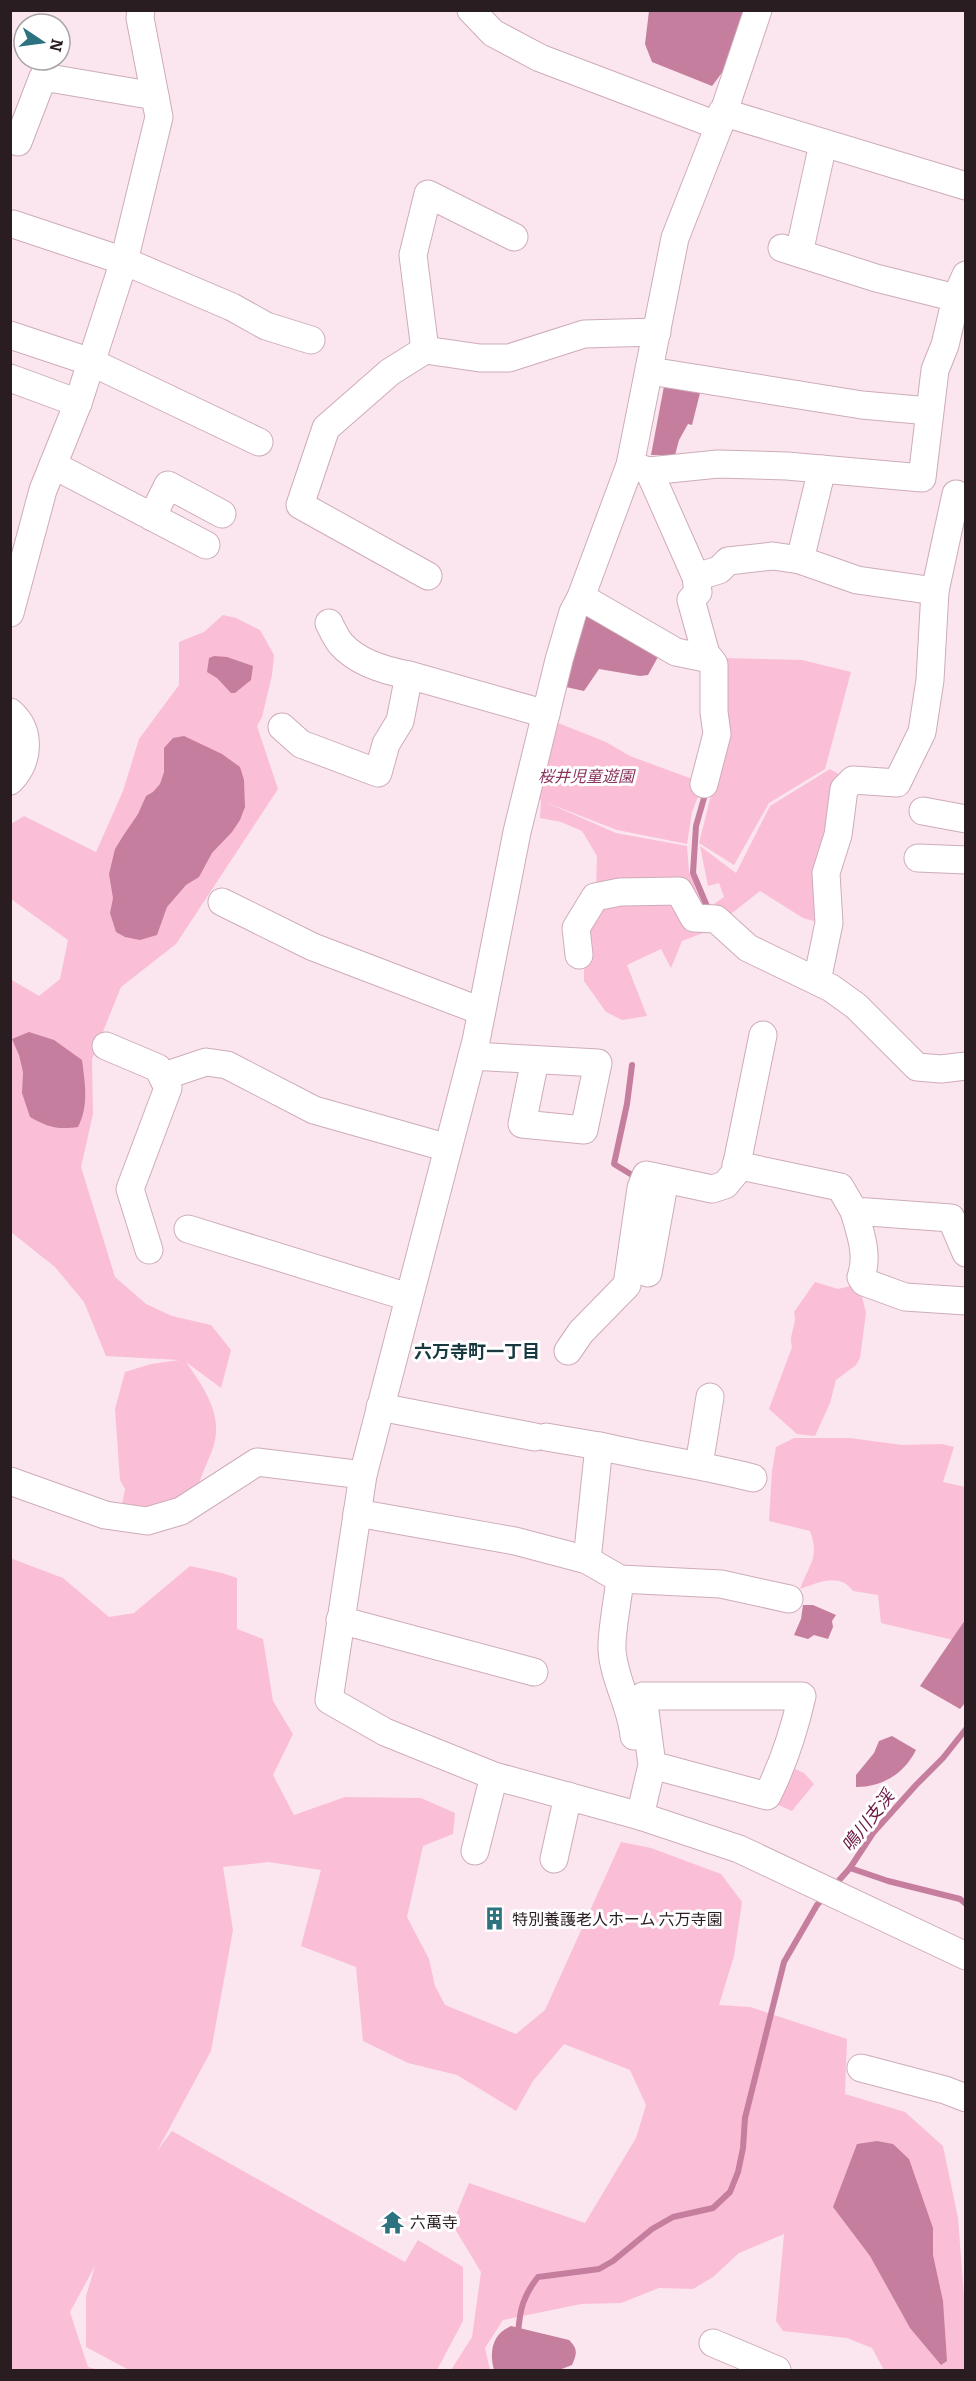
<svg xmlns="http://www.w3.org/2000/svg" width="976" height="2381" viewBox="0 0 976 2381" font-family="Bitter,'Noto Sans JP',serif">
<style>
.green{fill:#fabfd7}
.water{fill:#c57e9d}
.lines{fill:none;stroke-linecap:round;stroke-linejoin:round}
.stream{stroke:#c57e9d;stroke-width:6}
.minor-casing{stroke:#ceacba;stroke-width:29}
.minor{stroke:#fff;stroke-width:27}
.labels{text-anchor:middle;stroke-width:6;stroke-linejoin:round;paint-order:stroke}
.park-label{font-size:16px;font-style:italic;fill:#8a345f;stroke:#fff}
.poi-label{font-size:16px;fill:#291d22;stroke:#fff;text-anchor:start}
.neighbourhood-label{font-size:18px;font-weight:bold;fill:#183940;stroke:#fff}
.water-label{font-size:18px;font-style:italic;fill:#6c1845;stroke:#fff}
</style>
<rect width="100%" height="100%" fill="#fbe5ee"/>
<g class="green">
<path d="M223,615l13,3 24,12 14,25 -2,20 -10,42 -5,9 21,63 -102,155 -55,43 -29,72 1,55 -12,53 34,110 31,27 26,12 39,9 20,25 -10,38 -35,-26c16,23 35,49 29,78 -3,16 -13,30 -16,45l-16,13 -32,11 -29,-4 3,-16 -5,-9 -5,-71 10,-37 26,-8 28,-4 -73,-4 -22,-54 -29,-35 -44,-35 -1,-253 29,17 21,-17 8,-39 -57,-41v-75l13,-8 72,36 27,-61 16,-52 40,-54v-43l25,-10z"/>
<path d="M724,658l78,2 49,12 -26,97 -56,34 -35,62 -35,-22 29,-115z"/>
<path d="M553,721l53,21 24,14 73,27 -11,29 -5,32 -70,-14 -72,-28 71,31 71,13 2,26 21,43 -29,-29 -85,5 1,-35 -15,-25 -21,-9 -21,-4 1,-18 -7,-3z"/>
<path d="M830,769l12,7 -17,148 -22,-6 -43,-27 -38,30 -8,-17 10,-7 -5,-14 -11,3 -8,-40 36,27 34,-67z"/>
<path d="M677,896l30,29 -4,8 -21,8 -11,27 -10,-19 -34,16 20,51 -25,4 -16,-8 -22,-31v-28l-3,-23 19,-30z"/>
<path d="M815,1282l23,7 21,-5 7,29 -6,45 -4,7 -20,15 -6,23 -15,33 -18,-2 -28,-25 23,-62c-4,-13 6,-22 2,-35z"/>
<path d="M794,1438h56l52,7 40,-1 12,3 -11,35 22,5v132l-12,21 -72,-17 -3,-28 -25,-4c-14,-19 -35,-8 -53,-2 9,-25 20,-31 10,-58l-41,-10 3,-50 4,-24z"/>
<path d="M10,1558l53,20 46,39 25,-4 56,-47 32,7 15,5v51l26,10 10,62 20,33 -20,41 21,40 51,-18 76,1 34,15 -2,21 -30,12 -16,71 22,42 6,27 10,19 71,29 29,-24 76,-168 30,6 70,26 21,28 -8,54 -15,49 31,2 97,32 -2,55 60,18 38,34 15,72 7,92v60h-81l-12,-22 -25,-10 -64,-7 -7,-10 8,-87 -45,19 -26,24 -20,12 -34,-1 -38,15 -40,1 -78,16 -18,28 5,22h-39l21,-33 9,-65 -29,-48 17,-41 116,40 51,-85 10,-33 -16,-35 -66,-26 -31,37 -17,30 -59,-36 -49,-12 -45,-22 -7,-74 -55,-21 20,-76 -52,-8 -46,5 10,63 -22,121 -54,100 15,-20 233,131 13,-22 45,27v54l-26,49h-308l-43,-23v-51l9,-30 -25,46 18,55 11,3h-88z"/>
<path d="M789,1766l15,7 10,11 -22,27 -23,-10z"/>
</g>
<g class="water">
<path d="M649,11h99l-21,55 -15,20 -60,-24 -7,-18z"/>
<path d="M665,381l36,8 -9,36 -4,-1 -9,16 -4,15h-24z"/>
<path d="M583,607l76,48 -11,20 -8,1 -41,-7 -15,22 -18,-4z"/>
<path d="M214,656l13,1 26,9 -2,14 -16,13h-4l-14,-15 -10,-6 2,-14z"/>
<path d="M184,736l38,18 18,13 4,13 1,27 -5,13 -8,12 -20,21 -13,24 -13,8 -19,22 -10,28 -17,5 -15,-3 -9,-5 -6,-19 3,-15 -4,-24 6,-25 8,-13 15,-22 8,-18 7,-4 7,-8 4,-12v-24l9,-10z"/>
<path d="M29,1032l25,8 28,20c3,23 7,46 -4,67 -21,3 -30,0 -48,-10l-8,-24 1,-21 -4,-17 -7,-16z"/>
<path d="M803,1605h10l23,10 -4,6 1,6 -5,12 -14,-4 -6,4 -14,-4 7,-16z"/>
<path d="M965,1620v83l-5,6 -40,-23z"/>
<path d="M892,1736l24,14c-12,24 -34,37 -60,37v-12l18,-22 5,-12z"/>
<path d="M877,2141l16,3 16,15 24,69v27l10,46 4,60 -6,4 -31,-37 -40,-72 -37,-49 24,-63z"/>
<path d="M511,2326l58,14c9,9 8,14 3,25l-13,5h-65c-5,-18 -2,-36 17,-44z"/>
</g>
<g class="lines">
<g class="stream">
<path d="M706,791l-10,35 -3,47 16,38"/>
<path d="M632,1065l-5,39 -13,60 23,14"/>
<path d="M966,1729l-23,29 -27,27 -43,48 -23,35 38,13 72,18 6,5"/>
<path d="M834,1886l16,-18"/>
<path d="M518,2333c2,-24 5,-37 20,-56l61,-8 14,-8 39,-32 21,-12 40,-9 17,-16 8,-20 5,-24 2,-30 39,-156 33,-57 8,-9"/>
</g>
<defs>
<g id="minor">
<path d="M471,10l22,23 47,25 179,68"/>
<path d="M758,10l-39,116 -44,112 -45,227 -49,132 -8,15 -14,48 -42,172 -41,209 -113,434 -34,225 56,32 109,44 146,40 99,33 227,107"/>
<path d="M722,112l244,74"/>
<path d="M18,142l25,-65 112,19"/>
<path d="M13,224l111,37 108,46 34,19 45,14"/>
<path d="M782,248l94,30 80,20"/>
<path d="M799,253l24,-109"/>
<path d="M10,335l81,27 168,80"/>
<path d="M425,350l-12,-95 15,-61 86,43"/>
<path d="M650,371l212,34 67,6"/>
<path d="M10,378l68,25"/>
<path d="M53,465l153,80"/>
<path d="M630,465l19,6 69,-7 69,2 135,12 13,-108 10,-25 11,-47 10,-23"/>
<path d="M649,471l47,106 23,-7 9,-9 45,-5 27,4 57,20 78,11"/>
<path d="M152,517l16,-32 54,29"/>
<path d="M800,560l22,-91"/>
<path d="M428,576l-128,-71 26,-77 64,-56 35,-22 55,8h29l75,-24 73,-2"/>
<path d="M696,577l2,15 -7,8 15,54 8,10v48l3,22 -13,50"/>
<path d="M581,597l95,55 34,7"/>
<path d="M10,613l33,-123 35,-87 46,-142 35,-144 -19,-99 1,-8"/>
<path d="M329,623c3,6 7,15 12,21 16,18 45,27 68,31"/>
<path d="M10,712c22,19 19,50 0,69"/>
<path d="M282,727l19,17 77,29 8,-29 14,-23 9,-46 137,39"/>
<path d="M923,811l43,8"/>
<path d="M918,858l48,2"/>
<path d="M222,902l91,45 168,64"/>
<path d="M579,955l-3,-27 19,-31 25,-5 59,-1 15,27 22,1 32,29 83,40 25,18 61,61 24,2 25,-3"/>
<path d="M817,981l12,-58 -3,-50 12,-38 6,-46 9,-9 44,3 25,-51 8,-52 5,-89 21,-97"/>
<path d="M106,1046l52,22 10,20 -38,101 19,61"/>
<path d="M472,1056l126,7 -14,67 -62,-6 13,-64"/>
<path d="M164,1076l42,-14 21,3 87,45 134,38"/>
<path d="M736,1165l104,22 14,24 97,7 15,35"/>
<path d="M854,1211c6,21 15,44 7,66l3,5 41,15 61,4"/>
<path d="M188,1229l220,68"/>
<path d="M648,1273l17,-94"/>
<path d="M568,1351l13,-19 46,-47 14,-97 5,-13 66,14 13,-4 10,-12 28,-138"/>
<path d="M380,1407l155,30"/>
<path d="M546,1437l53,9"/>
<path d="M699,1465l11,-68"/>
<path d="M10,1481l95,34 42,6 34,-10 76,-49 106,13"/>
<path d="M357,1513l158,28 72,19 33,19 101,5 68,15"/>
<path d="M587,1560l12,-114c52,12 103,19 154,32"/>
<path d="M620,1579c-2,20 -9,54 -8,71 2,30 20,58 22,86"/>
<path d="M340,1620l194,52"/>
<path d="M640,1816l12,-51 -9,-69h159c-8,35 -18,67 -35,100l-115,-31"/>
<path d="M475,1851l19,-75"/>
<path d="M554,1859l14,-63"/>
<path d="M861,2068l84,22 21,8"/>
<path d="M713,2343l64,27"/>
</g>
</defs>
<use href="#minor" class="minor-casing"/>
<use href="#minor" class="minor"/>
</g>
<defs>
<symbol id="building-bare" viewBox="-9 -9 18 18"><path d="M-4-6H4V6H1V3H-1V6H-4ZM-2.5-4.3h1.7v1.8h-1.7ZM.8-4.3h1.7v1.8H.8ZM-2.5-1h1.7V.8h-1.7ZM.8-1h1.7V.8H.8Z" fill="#2d7281" stroke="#fff" stroke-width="2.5" paint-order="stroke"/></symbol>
<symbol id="temple-bare" viewBox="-9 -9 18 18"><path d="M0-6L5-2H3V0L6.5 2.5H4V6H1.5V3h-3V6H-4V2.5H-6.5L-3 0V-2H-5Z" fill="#2d7281" stroke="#fff" stroke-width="2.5" paint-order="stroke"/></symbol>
</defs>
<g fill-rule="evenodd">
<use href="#building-bare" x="478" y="1902" width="33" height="33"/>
<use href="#temple-bare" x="376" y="2206" width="33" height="33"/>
</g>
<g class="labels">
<g class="park-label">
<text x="586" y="782">桜井児童遊園</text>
</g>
<g class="poi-label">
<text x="512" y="1925">特別養護老人ホーム 六万寺園</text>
<text x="410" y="2228">六萬寺</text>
</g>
<g class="neighbourhood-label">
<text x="477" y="1358">六万寺町一丁目</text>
</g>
<g class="water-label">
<text transform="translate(868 1821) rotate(-52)" y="6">鳴川支渓</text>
</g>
</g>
<rect width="976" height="2381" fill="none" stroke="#291d22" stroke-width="24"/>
<g transform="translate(42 42) rotate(103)"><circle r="28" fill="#ffffff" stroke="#a9a5a7" stroke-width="1.5"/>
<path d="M0-4.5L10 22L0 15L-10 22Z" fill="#2d7281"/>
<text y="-9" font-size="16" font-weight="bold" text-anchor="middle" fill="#291d22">N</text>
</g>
</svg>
